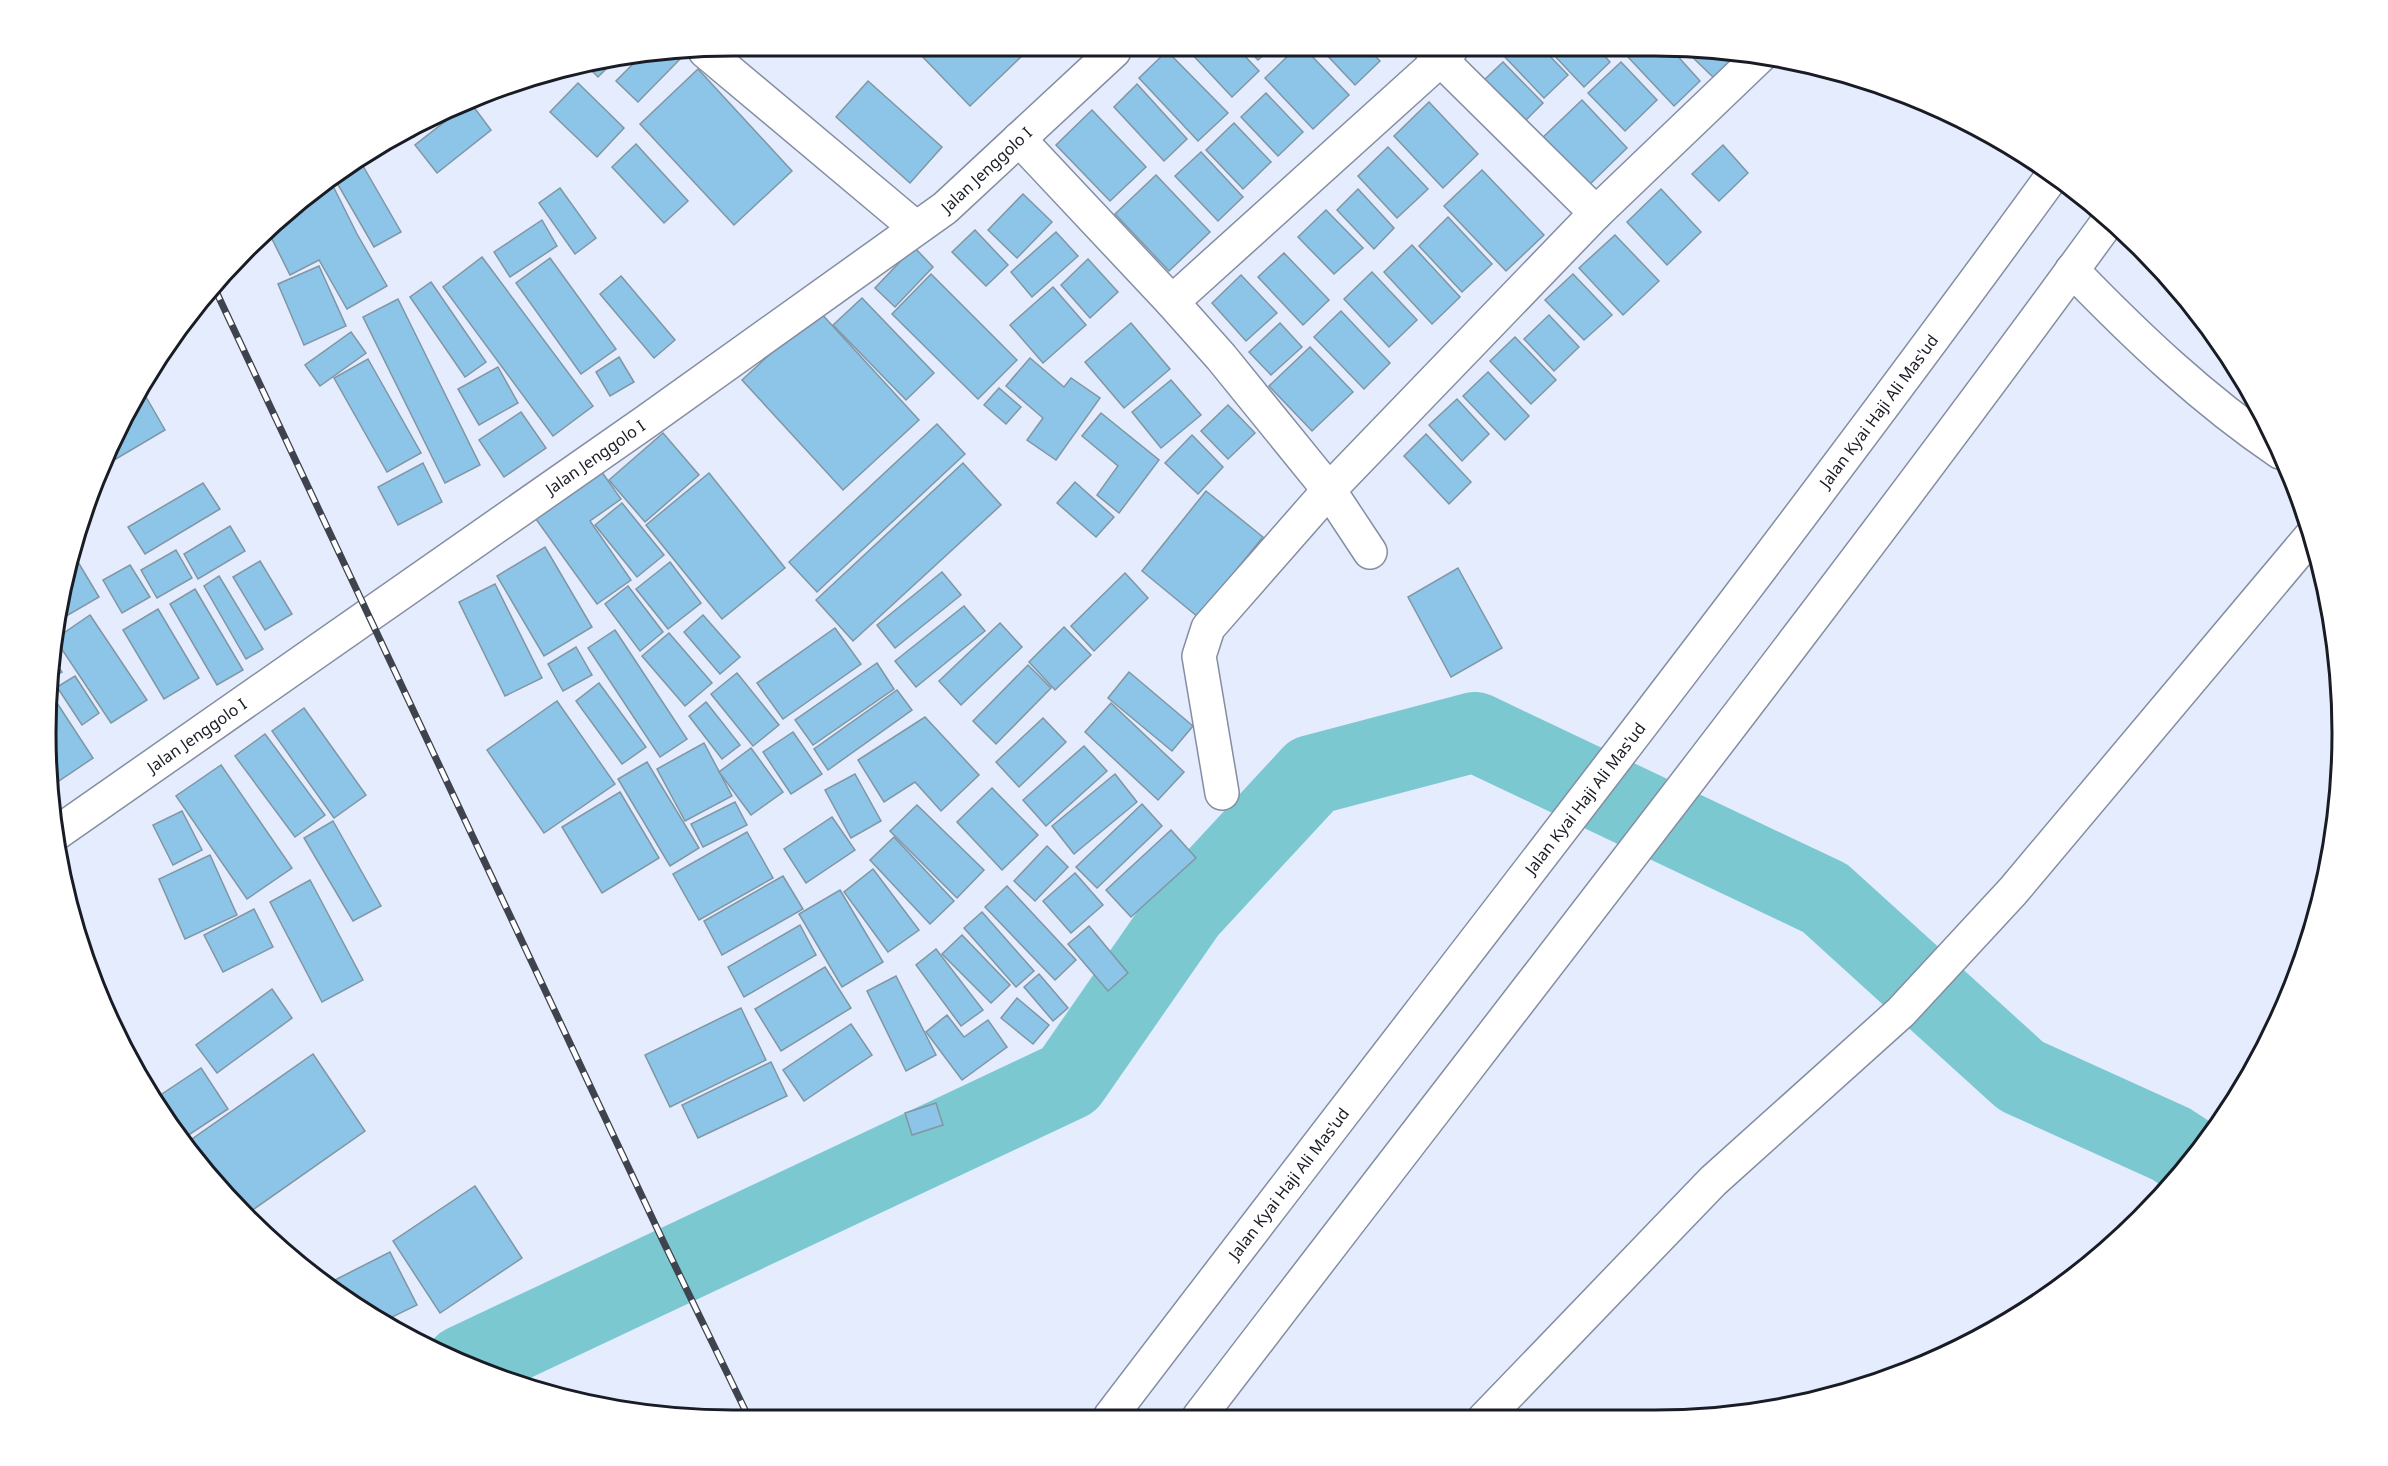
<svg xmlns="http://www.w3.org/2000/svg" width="2388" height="1466" viewBox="0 0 2388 1466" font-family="'Noto Sans',sans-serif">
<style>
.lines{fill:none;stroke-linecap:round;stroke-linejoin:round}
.river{stroke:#7bc8d1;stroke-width:80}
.building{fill:#8cc5e8;stroke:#8096a4;stroke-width:1.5}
.street-casing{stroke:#848da2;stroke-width:36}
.secondary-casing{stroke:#848da2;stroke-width:36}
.street{stroke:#fff;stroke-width:33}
.secondary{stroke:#fff;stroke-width:33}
.rail-casing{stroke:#3f434d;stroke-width:7}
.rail{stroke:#fff;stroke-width:4.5;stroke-dasharray:14;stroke-linecap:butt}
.labels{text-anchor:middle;stroke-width:6;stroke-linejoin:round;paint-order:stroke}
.street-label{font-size:16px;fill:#191c24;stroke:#fff}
.rim{fill:none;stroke:#191c24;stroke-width:3}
</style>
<rect width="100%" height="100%" fill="#e4ecfe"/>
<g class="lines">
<path class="river" d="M464,1365l605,-285 118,-170 125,-135 163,-43 350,166 196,178 150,68 23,15"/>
</g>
<g class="building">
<path d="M646,51l40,2 -48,49 -22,-21z"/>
<path d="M917,51h110l-57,55z"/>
<path d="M1167,51l61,62 -30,28 -59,-63z"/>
<path d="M1189,51h51l19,20 -27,26z"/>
<path d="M1249,51h19l-10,9z"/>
<path d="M1293,51h14l42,44 -36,34 -48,-51z"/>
<path d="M1323,51h47l10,10 -25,24z"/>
<path d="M1510,51h35l23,24 -24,23 -40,-42z"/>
<path d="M1550,51h50l10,11 -26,25z"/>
<path d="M1634,51h39l27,30 -26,25 -46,-49z"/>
<path d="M1686,51h51l2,2 -25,25z"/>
<path d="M618,57l-20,20 -13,-13z"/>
<path d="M1503,62l40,41 -20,20 -40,-42z"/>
<path d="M1621,62l36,38 -32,31 -37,-38z"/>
<path d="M698,69l94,102 -58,54 -94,-101z"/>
<path d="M868,81l74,66 -32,36 -74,-66z"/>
<path d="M578,83l46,45 -27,29 -47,-45z"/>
<path d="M1137,84l50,55 -23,22 -50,-54z"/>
<path d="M1266,93l37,39 -25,24 -37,-39z"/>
<path d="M1582,100l45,48 -42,41 -46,-48z"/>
<path d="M470,102l21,28 -54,43 -22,-28z"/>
<path d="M1429,102l49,52 -35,34 -49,-52z"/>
<path d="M448,108l-34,29 -7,-8 21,-13z"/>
<path d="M1092,110l54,57 -36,34 -54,-56z"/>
<path d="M1234,123l37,39 -28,27 -37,-39z"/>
<path d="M636,144l52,57 -24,22 -52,-56z"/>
<path d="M1723,145l25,28 -29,28 -27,-27z"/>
<path d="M1388,147l40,42 -31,29 -39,-42z"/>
<path d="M1201,152l42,45 -25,24 -43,-45z"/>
<path d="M359,159l42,73 -27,15 -41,-71z"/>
<path d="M1482,170l62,65 -38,36 -62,-65z"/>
<path d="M1156,175l54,57 -41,39 -54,-57z"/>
<path d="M332,184l25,50 30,52 -40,23 -28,-49 -29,15 -23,-46 31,-28z"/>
<path d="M560,188l36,50 -21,16 -36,-51z"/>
<path d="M1358,189l36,39 -20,21 -37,-39z"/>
<path d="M1661,189l40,43 -34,33 -40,-43z"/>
<path d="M1023,194l29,28 -35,36 -29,-28z"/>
<path d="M1326,210l37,38 -29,26 -36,-37z"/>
<path d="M1448,217l44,47 -30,28 -43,-46z"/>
<path d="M542,220l15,26 -47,31 -16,-25z"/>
<path d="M975,230l33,35 -22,21 -34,-34z"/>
<path d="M1056,232l22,24 -46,41 -21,-25z"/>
<path d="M1615,235l44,46 -36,34 -44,-47z"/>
<path d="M1412,245l48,52 -28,27 -48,-52z"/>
<path d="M914,247l19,20 -38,40 -20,-19z"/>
<path d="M1284,253l45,47 -26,25 -45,-48z"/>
<path d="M482,257l111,149 -40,30 -110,-149z"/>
<path d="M550,258l66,91 -35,25 -65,-91z"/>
<path d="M1088,259l30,33 -28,26 -29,-33z"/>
<path d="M319,266l27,60 -42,19 -26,-61z"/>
<path d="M1372,272l45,48 -28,27 -45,-48z"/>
<path d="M931,274l86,86 -39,39 -86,-85z"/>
<path d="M1573,274l39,41 -28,25 -39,-40z"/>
<path d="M1241,275l36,38 -31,28 -34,-38z"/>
<path d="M621,276l54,64 -21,18 -54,-64z"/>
<path d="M431,282l55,80 -21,15 -55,-80z"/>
<path d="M1053,287l33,38 -43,38 -33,-38z"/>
<path d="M862,298l72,75 -28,27 -73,-75z"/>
<path d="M398,299l82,166 -35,18 -82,-166z"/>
<path d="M818,310l101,110 -76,70 -101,-110z"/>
<path d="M1341,311l49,52 -26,26 -50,-52z"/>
<path d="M1549,315l30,32 -25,24 -30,-32z"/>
<path d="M1131,323l39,46 -46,39 -39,-46z"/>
<path d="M1280,323l22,24 -31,28 -22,-23z"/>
<path d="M351,332l15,21 -46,33 -15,-21z"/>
<path d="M1515,337l41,43 -25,24 -41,-43z"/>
<path d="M1310,347l43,45 -41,39 -43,-45z"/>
<path d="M619,357l15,25 -24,14 -14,-24z"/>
<path d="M1030,358l34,29 7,-9 29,20 -44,62 -29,-20 16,-22 -37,-32z"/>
<path d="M368,359l53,94 -34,19 -53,-94z"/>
<path d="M498,367l20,36 -39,22 -21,-36z"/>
<path d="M1488,372l41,44 -24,24 -42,-44z"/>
<path d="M1171,380l30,35 -40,33 -29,-36z"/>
<path d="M999,388l22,19 -15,17 -22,-19z"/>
<path d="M142,390l23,40 -61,36z"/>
<path d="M1457,399l32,35 -27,27 -33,-36z"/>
<path d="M1228,405l27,28 -27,26 -27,-28z"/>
<path d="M521,412l25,36 -42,29 -25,-37z"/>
<path d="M1101,413l58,47 -40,53 -22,-18 21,-29 -36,-30z"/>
<path d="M937,424l28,30 -148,138 -28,-30z"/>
<path d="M663,433l36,42 -54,47 -36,-42z"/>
<path d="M1426,434l45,48 -22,22 -45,-48z"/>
<path d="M1192,435l31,32 -25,27 -33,-31z"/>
<path d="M423,463l19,39 -44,23 -20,-38z"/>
<path d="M963,463l38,42 -148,136 -37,-41z"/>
<path d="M599,468l22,31 -31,22 41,59 -34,24 -64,-89z"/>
<path d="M709,473l76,95 -63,51 -76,-94z"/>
<path d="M1075,482l39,35 -18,20 -39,-34z"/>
<path d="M203,483l17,26 -75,45 -17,-27z"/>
<path d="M1206,491l57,46 -65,80 -56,-46z"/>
<path d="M622,503l42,52 -27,22 -42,-52z"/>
<path d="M230,526l15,25 -47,28 -14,-25z"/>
<path d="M545,547l47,80 -48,29 -47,-80z"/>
<path d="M176,550l16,28 -35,20 -16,-28z"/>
<path d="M72,552l27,45 -43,25z"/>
<path d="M260,561l32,53 -27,16 -32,-53z"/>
<path d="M670,562l31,41 -33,26 -32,-40z"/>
<path d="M130,565l20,32 -28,16 -19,-33z"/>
<path d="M1458,568l44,80 -51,29 -43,-80z"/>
<path d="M942,572l19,23 -66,53 -18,-23z"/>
<path d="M1125,573l23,25 -54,53 -23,-25z"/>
<path d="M219,576l44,73 -17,10 -42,-73z"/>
<path d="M495,584l47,94 -37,18 -46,-94z"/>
<path d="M628,586l35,46 -23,19 -35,-47z"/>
<path d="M195,589l48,81 -26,15 -47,-81z"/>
<path d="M964,606l21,25 -69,56 -21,-26z"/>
<path d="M158,609l41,69 -35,21 -41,-69z"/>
<path d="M90,615l57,85 -36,23 -56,-84z"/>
<path d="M703,615l37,42 -20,17 -36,-42z"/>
<path d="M1000,623l22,24 -61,58 -22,-24z"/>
<path d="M1064,627l27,28 -36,35 -26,-28z"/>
<path d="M835,628l26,36 -78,55 -26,-36z"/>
<path d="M615,630l72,109 -27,18 -72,-109z"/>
<path d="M669,633l43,50 -27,23 -43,-50z"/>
<path d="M576,647l16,28 -29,16 -15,-27z"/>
<path d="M50,655l12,17 -14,9z"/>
<path d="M877,663l17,26 -81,56 -18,-25z"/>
<path d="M1028,665l23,23 -55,56 -23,-23z"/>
<path d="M1129,672l64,54 -21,25 -64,-53z"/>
<path d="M737,673l42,52 -26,21 -42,-52z"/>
<path d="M75,676l24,37 -17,12 -25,-38z"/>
<path d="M599,683l47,64 -24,17 -46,-63z"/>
<path d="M897,690l15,20 -84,60 -14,-21z"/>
<path d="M55,700l38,58 -37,25 -9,-14 -2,-36 2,-28z"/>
<path d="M557,701l58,83 -71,49 -57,-83z"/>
<path d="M706,702l34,43 -18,14 -33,-43z"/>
<path d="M1111,703l73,69 -26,28 -73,-68z"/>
<path d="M304,708l62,87 -32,23 -62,-87z"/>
<path d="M925,717l54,58 -38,36 -26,-29 -31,20 -26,-42z"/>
<path d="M1043,718l23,24 -47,45 -23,-25z"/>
<path d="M793,732l29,42 -31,20 -28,-42z"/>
<path d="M265,734l60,81 -30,22 -60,-81z"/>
<path d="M704,743l28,53 -47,25 -28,-52z"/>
<path d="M1084,746l23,25 -61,55 -23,-26z"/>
<path d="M751,748l32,44 -32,23 -32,-43z"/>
<path d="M647,762l52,86 -29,18 -52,-87z"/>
<path d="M221,765l71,103 -45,31 -71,-103z"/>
<path d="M855,774l26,47 -30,17 -26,-48z"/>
<path d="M1115,774l22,28 -63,52 -22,-28z"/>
<path d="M992,788l46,47 -36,35 -45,-48z"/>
<path d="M620,792l39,66 -57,35 -40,-66z"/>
<path d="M735,802l12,23 -44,22 -12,-23z"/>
<path d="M1142,804l20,22 -65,62 -21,-21z"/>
<path d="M917,805l67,65 -27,28 -67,-67z"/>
<path d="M182,811l20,39 -29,15 -20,-40z"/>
<path d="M832,817l23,33 -49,33 -22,-34z"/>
<path d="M333,821l48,85 -28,15 -49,-83z"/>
<path d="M1171,830l25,28 -65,59 -25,-27z"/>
<path d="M747,832l26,46 -74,42 -26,-46z"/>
<path d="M894,837l60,64 -24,23 -60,-64z"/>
<path d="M1047,846l21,21 -33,34 -21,-20z"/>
<path d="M210,855l27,60 -52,24 -26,-60z"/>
<path d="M873,869l46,61 -31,22 -44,-60z"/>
<path d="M1075,873l28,32 -32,28 -28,-32z"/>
<path d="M783,876l20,33 -81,46 -18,-34z"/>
<path d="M310,880l53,100 -41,22 -52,-100z"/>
<path d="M1007,886l69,74 -21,20 -70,-73z"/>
<path d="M840,890l43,72 -41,25 -43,-73z"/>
<path d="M254,909l19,38 -50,25 -19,-37z"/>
<path d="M982,912l52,59 -18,16 -52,-59z"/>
<path d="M800,925l16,30 -72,42 -16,-30z"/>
<path d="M1089,926l39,47 -20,18 -40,-47z"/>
<path d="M962,935l48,50 -19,18 -49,-49z"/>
<path d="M936,949l47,61 -22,16 -45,-61z"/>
<path d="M825,967l26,41 -70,43 -26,-42z"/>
<path d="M1039,974l29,34 -15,13 -29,-34z"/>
<path d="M896,976l40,79 -30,16 -39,-80z"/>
<path d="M272,989l20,29 -75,55 -21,-28z"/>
<path d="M1017,998l32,27 -16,19 -32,-26z"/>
<path d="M741,1008l25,52 -96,47 -25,-52z"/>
<path d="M947,1015l17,22 24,-17 19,27 -45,33 -36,-48z"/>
<path d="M851,1024l21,31 -68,46 -21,-31z"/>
<path d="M120,1032l33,55 -5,2z"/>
<path d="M313,1054l52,77 -121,85 -59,-72z"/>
<path d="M771,1062l16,34 -89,42 -16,-33z"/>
<path d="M201,1068l27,41 -47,31 -28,-40z"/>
<path d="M936,1103l7,22 -31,10 -7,-22z"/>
<path d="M475,1186l47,72 -82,55 -47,-72z"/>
<path d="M390,1252l27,53 -31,15 -61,-35z"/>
</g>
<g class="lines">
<defs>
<g id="street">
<path d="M705,51l211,177"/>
<path d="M1432,51l164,162"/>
<path d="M1019,139l153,163 49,55 108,133 41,62"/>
<path d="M2072,270c64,66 131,130 208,182"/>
<path d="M1172,302l278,-251"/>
<path d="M1222,793l-23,-137 9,-28 121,-138 267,-277 165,-158"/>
<path id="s1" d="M54,835l593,-414 298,-213 169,-157"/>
<path d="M1484,1419l229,-238 188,-169 112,-121 299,-356"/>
</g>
<g id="secondary">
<path id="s2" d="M1110,1417c315,-414 637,-821 943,-1242"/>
<path d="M1199,1417c304,-398 615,-792 910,-1197"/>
</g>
</defs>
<use href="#street" class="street-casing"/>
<use href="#secondary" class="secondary-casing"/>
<use href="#street" class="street"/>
<use href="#secondary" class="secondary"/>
<defs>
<path id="rail" d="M214,287l450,956 84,173"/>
</defs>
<use href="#rail" class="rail-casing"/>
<use href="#rail" class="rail"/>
</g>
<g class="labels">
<g class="street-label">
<text dy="6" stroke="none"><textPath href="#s1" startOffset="1146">Jalan Jenggolo I</textPath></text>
<text dy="6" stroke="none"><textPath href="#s2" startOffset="1266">Jalan Kyai Haji Ali Mas'ud</textPath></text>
<text dy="6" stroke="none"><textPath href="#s1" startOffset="660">Jalan Jenggolo I</textPath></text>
<text dy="6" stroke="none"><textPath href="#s1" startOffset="174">Jalan Jenggolo I</textPath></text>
<text dy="6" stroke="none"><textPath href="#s2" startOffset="780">Jalan Kyai Haji Ali Mas'ud</textPath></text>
<text dy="6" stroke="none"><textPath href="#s2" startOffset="294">Jalan Kyai Haji Ali Mas'ud</textPath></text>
</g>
</g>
<path d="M0 0H2388V1466H0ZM733 56H1655A677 677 0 0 1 2332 733V733A677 677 0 0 1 1655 1410H733A677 677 0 0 1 56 733V733A677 677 0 0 1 733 56Z" fill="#fff" fill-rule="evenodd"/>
<path class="rim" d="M733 56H1655A677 677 0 0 1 2332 733V733A677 677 0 0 1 1655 1410H733A677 677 0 0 1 56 733V733A677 677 0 0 1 733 56Z"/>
</svg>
